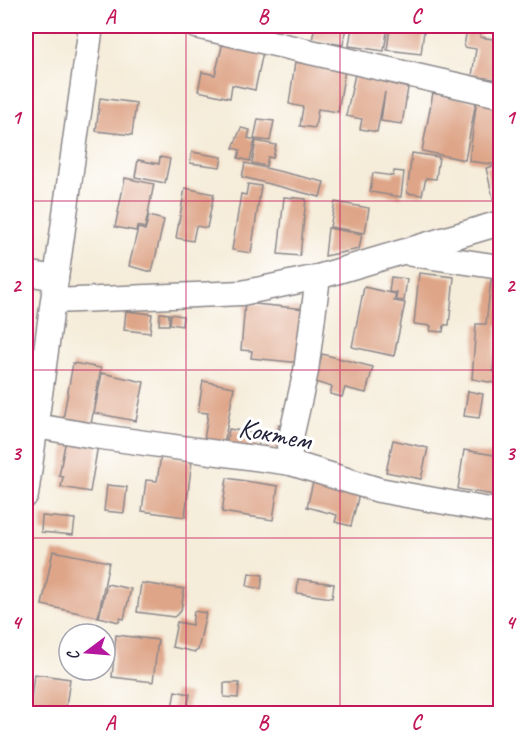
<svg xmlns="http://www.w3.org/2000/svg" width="526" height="739" viewBox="0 0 526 739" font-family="Caveat,sans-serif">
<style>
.building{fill:#dea588}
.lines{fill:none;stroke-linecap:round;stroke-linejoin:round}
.street-casing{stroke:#8c878a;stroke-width:27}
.street{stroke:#fff;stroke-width:24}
.grid{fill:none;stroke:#c2185b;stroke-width:1.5;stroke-opacity:0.55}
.labels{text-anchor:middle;stroke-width:6;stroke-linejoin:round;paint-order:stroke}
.street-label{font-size:28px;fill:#22223b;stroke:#fff}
.neatline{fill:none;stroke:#c2185b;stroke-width:2}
.grid-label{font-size:20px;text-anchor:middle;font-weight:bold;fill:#c2185b}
</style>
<rect width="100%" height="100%" fill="#fff"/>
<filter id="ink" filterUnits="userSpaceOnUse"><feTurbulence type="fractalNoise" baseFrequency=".0167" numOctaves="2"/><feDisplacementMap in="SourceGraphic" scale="12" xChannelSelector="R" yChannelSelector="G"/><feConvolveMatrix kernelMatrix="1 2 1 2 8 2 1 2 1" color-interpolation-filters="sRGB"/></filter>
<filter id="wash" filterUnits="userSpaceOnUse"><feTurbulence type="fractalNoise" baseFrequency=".008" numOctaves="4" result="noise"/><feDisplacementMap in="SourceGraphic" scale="24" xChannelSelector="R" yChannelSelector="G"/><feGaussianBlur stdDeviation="1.35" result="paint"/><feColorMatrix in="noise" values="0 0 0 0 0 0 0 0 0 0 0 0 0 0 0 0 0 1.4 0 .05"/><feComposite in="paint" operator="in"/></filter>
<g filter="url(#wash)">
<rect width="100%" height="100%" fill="#f5ecd9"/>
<g id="blocks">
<g class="building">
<path d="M315,26h31l-3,19 -31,-5z"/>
<path d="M352,26h36l-4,25 -35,-5z"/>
<path d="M390,27l34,4 -3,23 -34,-4z"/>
<path d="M467,28l14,2 -1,7 20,3v40l-28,-4 4,-27 -12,-2z"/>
<path d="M224,38l40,9 -9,43 -23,-5 -2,13 -32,-7 4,-19 13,3z"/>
<path d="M295,62l50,8 -7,42 -20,-3 -3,19 -15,-2 3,-19 -14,-3z"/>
<path d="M355,74l53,14 -6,36 -21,-3 4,-29 -8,40 -17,-3 2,-10 -16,-3z"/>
<path d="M433,93l43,9 -11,58 -43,-9z"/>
<path d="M100,98l36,5 -4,32 -36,-4z"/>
<path d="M477,98l23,4 -2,63 -29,-4z"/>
<path d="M258,119l16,2 -4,20 -16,-2z"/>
<path d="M241,128l9,2 -2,8 7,2 -5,21 -12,-3 2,-8 -7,-2z"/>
<path d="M256,141l20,4 -3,13 -5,-1 -2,9 -14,-3z"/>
<path d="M192,152l30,5 -2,10 -30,-4z"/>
<path d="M412,153l27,4 -3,22 -10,-1 -4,17 -15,-2z"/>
<path d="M160,157l10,2 -5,24 -30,-6 3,-17 21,4z"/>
<path d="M245,163l79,19 -4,15 -78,-20z"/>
<path d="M500,165v32l-7,1 -7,-30z"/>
<path d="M394,171l10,1 -3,25 -31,-5 3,-19 20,3z"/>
<path d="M125,178l29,6 -9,44 -8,-2 -1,5 -21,-4z"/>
<path d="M248,184l13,2 -10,67 -19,-3 9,-56 5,1z"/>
<path d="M185,188l29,6 -7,34 -11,-2 -3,15 -17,-3z"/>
<path d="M284,197l22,2 -6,57 -22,-2z"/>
<path d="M335,202l34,6 -4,25 -35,-6z"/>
<path d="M149,216l15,4 -12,52 -23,-6 9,-38 7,2z"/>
<path d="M328,228l34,6 -3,15 -34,7z"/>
<path d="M419,273l35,4 -5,48h-5l-1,7 -13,-1 1,-5 -17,-2z"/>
<path d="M391,277l16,2 -3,22 -8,-1 1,-9 -1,2 -7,-1z"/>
<path d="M491,280l9,2v43h-3l-4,46 7,1v12l-28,-5 4,-55h10z"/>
<path d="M364,287l32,7 -2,7 11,2 -11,53 -42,-9z"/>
<path d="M245,303l61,6 -5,54 -50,-5 1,-7 -11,-1z"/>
<path d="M126,311l26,3 -2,19 -26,-3z"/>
<path d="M160,313l9,1v11h-10z"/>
<path d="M171,314l12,2 -1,10 -12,-2z"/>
<path d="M322,354l51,13 -7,26 -21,-5 -3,9 -12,-3 2,-7 -17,-5z"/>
<path d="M73,363l28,5 -11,62 -28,-5z"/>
<path d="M102,373l42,9 -8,39 -42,-8z"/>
<path d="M203,381l31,6 -10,57 -20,-3 4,-28 -10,-1z"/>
<path d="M468,391l15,3 -4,24 -15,-2z"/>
<path d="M279,425l5,1 -1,25 -18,-3 2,-14 10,2z"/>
<path d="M229,429l31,5 -2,16 -32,-6z"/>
<path d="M66,439l32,6 -8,47 -29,-5 2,-10 -4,-1z"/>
<path d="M393,440l35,8 -7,31 -35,-7z"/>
<path d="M464,450l36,6v40l-42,-7z"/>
<path d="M161,455l31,5 -7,57 -43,-6 4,-31 11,1z"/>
<path d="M227,478l51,8 -5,34 -51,-8z"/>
<path d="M313,482l46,12 -8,32 -16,-4 2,-7 -30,-8z"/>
<path d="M107,485l20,2 -3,26 -20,-2z"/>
<path d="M42,516l33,3 -2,16 -32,-3z"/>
<path d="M53,551l56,11 -11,55 -56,-12z"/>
<path d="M249,573l14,2 -2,14 -14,-3z"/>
<path d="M298,579l36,5 -2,14 -35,-5z"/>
<path d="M141,583l43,6 -3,22 -7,6 -37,-5z"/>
<path d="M107,584l24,5 -7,30 -4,-1 -1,4 -20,-5z"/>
<path d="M194,611l12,2 -8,37 -3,2 -23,-5 5,-25 15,3z"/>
<path d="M116,635l42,5 -5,42 -41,-5z"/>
<path d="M34,674l36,5 -5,35h-36z"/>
<path d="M224,683h15l-1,15 -14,-1z"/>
<path d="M175,691l15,3 -4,20h-15z"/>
</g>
</g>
</g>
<g filter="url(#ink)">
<use href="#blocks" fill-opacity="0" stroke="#8c878a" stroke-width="1.5"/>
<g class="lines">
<defs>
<g id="street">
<path d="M196,26l304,69"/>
<path d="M412,254l88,13"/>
<path d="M26,273l30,5"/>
<path d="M54,301l188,-8 76,-16 182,-54"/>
<path d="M36,426l58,10 197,27 88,27 121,22"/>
<path d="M291,463l-2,-17 17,-75 12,-94"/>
<path d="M26,495l65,-469"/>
</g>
</defs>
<use href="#street" class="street-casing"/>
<use href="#street" class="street"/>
</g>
</g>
<path class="grid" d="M186,26v688M340,26v688M26,201h474M26,370h474M26,538h474"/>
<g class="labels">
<g class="street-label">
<text transform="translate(275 433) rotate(11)" y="10">Коктем</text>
</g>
</g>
<rect width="526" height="739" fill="none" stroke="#fff" stroke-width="66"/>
<g transform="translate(87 652) rotate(254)"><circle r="28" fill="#ffffff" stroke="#a7a7b1" stroke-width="1.5"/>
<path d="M0-4.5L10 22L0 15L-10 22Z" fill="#b5179e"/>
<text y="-9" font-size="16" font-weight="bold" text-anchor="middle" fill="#22223b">С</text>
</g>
<rect x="33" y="33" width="460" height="673" class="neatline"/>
<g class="grid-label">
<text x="110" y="23">A</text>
<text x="263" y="23">B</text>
<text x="416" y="23">C</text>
<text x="16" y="124">1</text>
<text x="510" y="124">1</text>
<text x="16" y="292">2</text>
<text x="510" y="292">2</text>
<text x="16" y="460">3</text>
<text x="510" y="460">3</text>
<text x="16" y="629">4</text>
<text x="510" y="629">4</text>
<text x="110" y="729">A</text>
<text x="263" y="729">B</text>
<text x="416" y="729">C</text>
</g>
</svg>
